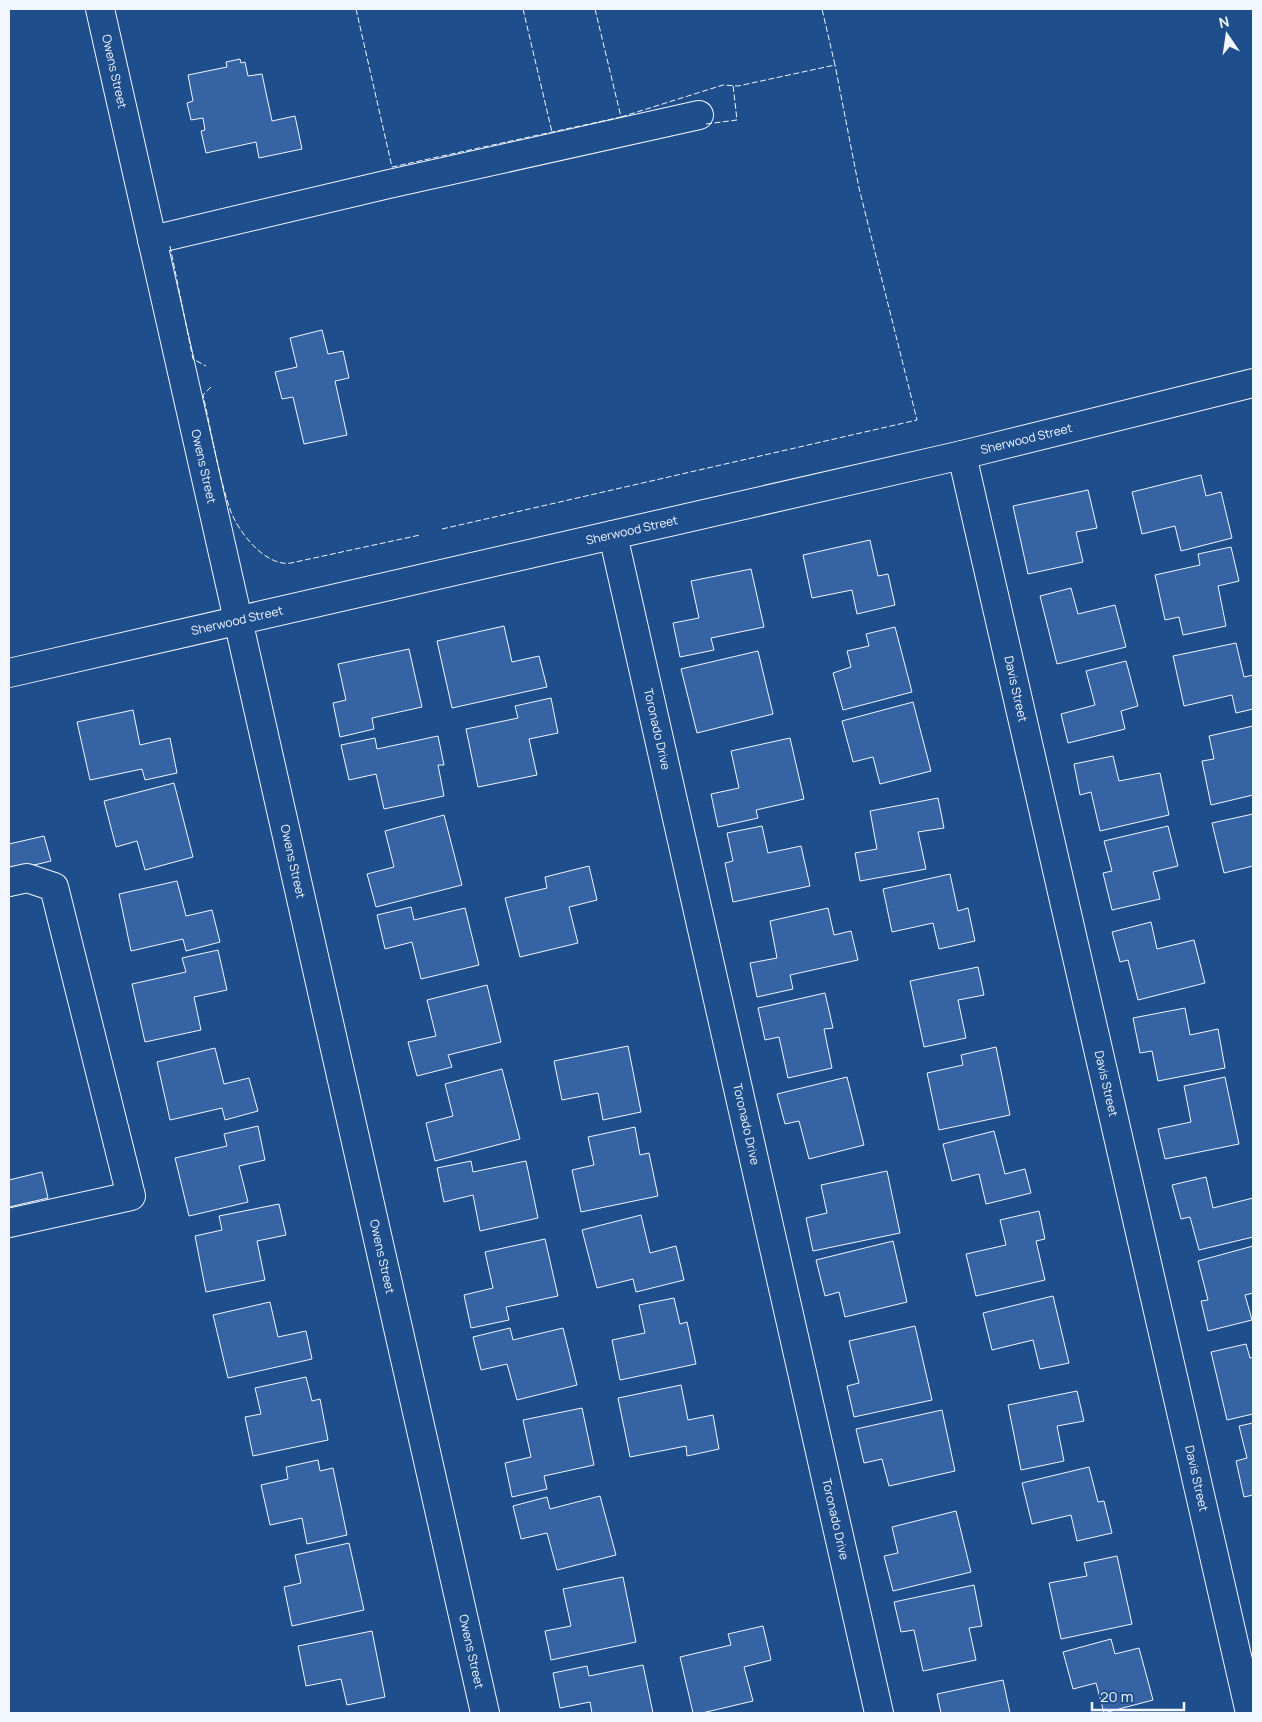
<svg xmlns="http://www.w3.org/2000/svg" width="1262" height="1722" viewBox="0 0 1262 1722" font-family="Manrope,sans-serif">
<style>
.building{fill:#3563a3;stroke:#f2f6ff}
.lines{fill:none;stroke-linecap:round;stroke-linejoin:round}
.minor-casing{stroke:#f2f6ff;stroke-width:30}
.minor{stroke:#1f4e8c;stroke-width:28}
.fence{stroke:#f2f6ff;stroke-width:1;stroke-dasharray:6 2.5;stroke-linecap:butt}
.labels{text-anchor:middle;stroke-width:4;stroke-linejoin:round;paint-order:stroke}
.street-label{font-size:12px;fill:#f2f6ff;stroke:#1f4e8c}
</style>
<rect width="100%" height="100%" fill="#1f4e8c"/>
<g class="building">
<path d="M240,59l1,4 4,-1 3,14 14,-2 10,47 23,-5 7,33 -43,9 -3,-16 -50,11 -5,-22 4,-1 -2,-12 -12,2 -4,-17 6,-2 -5,-26 39,-8 -1,-5z"/>
<path d="M322,330l6,24 15,-3 6,27 -14,3 12,54 -43,9 -11,-47 -11,2 -7,-27 22,-5 -7,-29z"/>
<path d="M1201,475l5,21 15,-4 11,46 -51,13 -6,-25 -33,8 -10,-42z"/>
<path d="M1088,490l9,38 -21,4 7,30 -55,12 -15,-68z"/>
<path d="M870,540l8,36 10,-2 7,31 -38,9 -5,-24 -40,8 -9,-43z"/>
<path d="M1231,547l8,34 -21,5 8,40 -43,9 -4,-18 -14,3 -10,-45 45,-10 -2,-11z"/>
<path d="M751,569l13,58 -53,11 3,12 -34,7 -7,-34 26,-5 -8,-37z"/>
<path d="M1071,588l7,26 37,-9 11,42 -69,17 -17,-68z"/>
<path d="M504,626l8,36 27,-6 8,31 -95,21 -15,-67z"/>
<path d="M895,627l17,65 -69,18 -10,-37 18,-6 -4,-16 22,-5 -3,-12z"/>
<path d="M1236,643l8,34 9,-2v34l-17,4 -4,-18 -48,11 -11,-50z"/>
<path d="M409,649l13,58 -50,11 2,11 -34,8 -7,-34 13,-3 -8,-36z"/>
<path d="M758,651l15,63 -76,19 -16,-64z"/>
<path d="M1126,661l12,45 -17,5 4,18 -57,14 -7,-29 34,-9 -9,-34z"/>
<path d="M551,698l7,35 -29,6 8,36 -59,12 -12,-58 52,-11 -3,-12z"/>
<path d="M913,702l18,69 -51,13 -7,-27 -20,5 -11,-41z"/>
<path d="M133,710l7,35 30,-7 7,35 -32,7 -3,-11 -52,11 -13,-58z"/>
<path d="M1253,726v69l-42,10 -9,-44 12,-2 -5,-23z"/>
<path d="M438,736l6,29h-6l6,31 -60,13 -8,-35 -27,6 -8,-35 34,-7 2,11z"/>
<path d="M790,738l14,61 -48,11 2,8 -40,9 -7,-33 28,-6 -8,-37z"/>
<path d="M1113,756l6,25 41,-8 9,42 -69,16 -9,-39 -11,3 -6,-31z"/>
<path d="M174,783l19,74 -48,13 -8,-29 -21,6 -12,-46z"/>
<path d="M938,798l6,30 -26,4 8,37 -66,12 -5,-28 22,-4 -7,-38z"/>
<path d="M1253,814v52l-29,7 -12,-50z"/>
<path d="M444,815l18,70 -86,22 -9,-33 27,-7 -9,-36z"/>
<path d="M762,826l6,27 33,-7 9,40 -77,16 -8,-39 8,-2 -6,-28z"/>
<path d="M1168,826l10,40 -25,6 7,27 -48,11 -9,-37 9,-2 -8,-30z"/>
<path d="M44,836l7,25 -42,10v-27z"/>
<path d="M589,866l8,34 -28,7 9,36 -58,14 -15,-59 42,-10 -2,-11z"/>
<path d="M950,874l8,37 10,-3 7,33 -36,8 -6,-26 -41,9 -9,-43z"/>
<path d="M177,881l9,35 26,-6 8,32 -34,9 -3,-12 -52,12 -12,-57z"/>
<path d="M411,907l3,13 51,-12 14,57 -58,14 -9,-37 -27,7 -8,-34z"/>
<path d="M828,908l6,27 17,-4 7,29 -68,15 3,14 -36,8 -7,-34 27,-5 -7,-37z"/>
<path d="M1151,922l6,27 37,-9 11,43 -67,17 -10,-40 -8,2 -8,-30z"/>
<path d="M218,950l9,40 -33,7 7,33 -56,12 -13,-58 54,-12 -4,-14z"/>
<path d="M978,967l6,28 -26,5 8,38 -42,9 -14,-66z"/>
<path d="M487,985l14,57 -53,13 4,12 -35,9 -9,-34 28,-6 -9,-36z"/>
<path d="M825,993l8,35 -9,1 8,39 -44,10 -9,-41 -14,3 -7,-32z"/>
<path d="M1185,1008l5,27 28,-6 7,39 -67,13 -6,-30 -12,2 -7,-35z"/>
<path d="M628,1046l13,66 -38,8 -5,-27 -36,7 -8,-39z"/>
<path d="M996,1047l14,68 -71,15 -12,-57 36,-8 -2,-10z"/>
<path d="M215,1048l9,36 25,-6 9,33 -33,9 -3,-12 -52,12 -13,-58z"/>
<path d="M502,1069l18,70 -85,22 -9,-38 27,-7 -8,-32z"/>
<path d="M847,1077l17,68 -55,14 -10,-38 -14,3 -8,-30z"/>
<path d="M1225,1077l14,67 -74,15 -7,-30 33,-7 -7,-36z"/>
<path d="M258,1126l7,34 -26,6 9,36 -59,14 -14,-58 52,-12 -3,-12z"/>
<path d="M635,1127l5,28 9,-2 9,43 -77,16 -9,-42 22,-5 -6,-28z"/>
<path d="M994,1131l11,43 20,-5 6,24 -45,11 -7,-30 -27,7 -9,-37z"/>
<path d="M471,1161l2,11 53,-11 12,57 -58,13 -7,-36 -29,7 -7,-34z"/>
<path d="M887,1171l13,62 -87,18 -7,-33 21,-5 -6,-28z"/>
<path d="M42,1172l6,26 -39,9v-27z"/>
<path d="M1206,1177l7,31 40,-10v39l-54,13 -9,-33 -9,2 -9,-34z"/>
<path d="M279,1204l7,31 -29,6 8,39 -59,12 -11,-56 27,-6 -3,-14z"/>
<path d="M1039,1211l6,28 -9,2 9,39 -69,16 -10,-42 40,-9 -6,-25z"/>
<path d="M641,1215l9,38 26,-7 8,34 -48,12 -3,-13 -36,9 -15,-58z"/>
<path d="M545,1239l13,57 -52,11 3,13 -38,8 -7,-33 29,-7 -8,-36z"/>
<path d="M893,1241l14,61 -62,15 -6,-25 -14,4 -9,-36z"/>
<path d="M1253,1246v47l-8,2 7,25 -44,11 -7,-30 7,-1 -10,-39z"/>
<path d="M1053,1296l16,67 -29,6 -7,-29 -41,10 -9,-37z"/>
<path d="M674,1298l6,26 7,-2 9,42 -76,16 -8,-40 33,-7 -6,-28z"/>
<path d="M270,1302l8,35 28,-6 6,28 -84,19 -15,-63z"/>
<path d="M915,1326l17,74 -78,17 -7,-31 12,-3 -10,-42z"/>
<path d="M510,1328l3,12 50,-12 14,57 -60,15 -10,-36 -26,6 -8,-33z"/>
<path d="M1246,1344l4,14 3,-1v57l-26,6 -16,-68z"/>
<path d="M306,1377l6,24 8,-2 8,41 -75,16 -8,-39 16,-3 -6,-26z"/>
<path d="M681,1385l7,35 25,-5 6,34 -32,7 -1,-10 -56,11 -12,-59z"/>
<path d="M1077,1391l7,30 -27,5 7,35 -43,9 -13,-65z"/>
<path d="M582,1408l12,57 -50,11 3,13 -35,8 -7,-34 26,-6 -8,-37z"/>
<path d="M942,1410l13,61 -66,15 -7,-27 -18,4 -8,-34z"/>
<path d="M1253,1423v72l-9,2 -8,-36 11,-3 -8,-32z"/>
<path d="M318,1460l2,11 13,-3 14,67 -40,9 -5,-26 -32,7 -9,-40 27,-6 -2,-12z"/>
<path d="M1089,1467l9,35 6,-1 8,32 -35,8 -6,-26 -39,9 -10,-41z"/>
<path d="M600,1496l16,59 -59,15 -10,-37 -26,6 -8,-33 34,-9 3,12z"/>
<path d="M956,1511l15,61 -78,19 -9,-35 14,-3 -6,-26z"/>
<path d="M349,1543l15,67 -72,16 -8,-39 17,-4 -6,-28z"/>
<path d="M1117,1556l15,68 -71,15 -12,-56 38,-7 -3,-13z"/>
<path d="M623,1577l13,65 -85,18 -6,-29 26,-5 -8,-37z"/>
<path d="M974,1585l8,41 -13,2 7,32 -53,11 -9,-41 -13,2 -7,-30z"/>
<path d="M763,1626l8,34 -27,7 9,34 -51,12h-9l-13,-56 51,-12 -3,-11z"/>
<path d="M372,1631l13,66 -38,8 -6,-26 -35,7 -8,-40z"/>
<path d="M1111,1639l4,15 24,-6 14,52 -49,13 -8,-30 -23,6 -10,-37z"/>
<path d="M643,1665l10,48h-61l-2,-11 -30,6 -7,-35 34,-7 2,10z"/>
<path d="M1003,1680l7,33h-69l-4,-19z"/>
</g>
<g class="lines">
<defs>
<g id="minor">
<path id="s1" d="M100,9l385,1704"/>
<path d="M152,240l237,-56 310,-69"/>
<path id="s2" d="M962,455l288,1258"/>
<path id="s3" d="M613,535l266,1178"/>
<path id="s4" d="M9,673l953,-218 291,-72"/>
<path d="M9,882l18,-4 27,9 77,309 -122,27"/>
</g>
</defs>
<use href="#minor" class="minor-casing"/>
<use href="#minor" class="minor"/>
<g class="fence">
<path d="M356,9l36,158 229,-50 -26,-108"/>
<path d="M523,9l29,123"/>
<path d="M621,117l102,-32 15,1 97,-21 -13,-56"/>
<path d="M706,124l31,-4 -4,-35"/>
<path d="M170,246l23,113 13,7"/>
<path d="M211,387l-8,8c9,39 15,80 28,117 9,22 35,55 60,51l129,-28"/>
<path d="M442,529l475,-109 -58,-232 -24,-123"/>
</g>
</g>
<g class="labels">
<g class="street-label">
<text dy="4" stroke="none"><textPath href="#s1" startOffset="64">Owens Street</textPath></text>
<text dy="4" stroke="none"><textPath href="#s4" startOffset="1044">Sherwood Street</textPath></text>
<text dy="4" stroke="none"><textPath href="#s1" startOffset="469">Owens Street</textPath></text>
<text dy="4" stroke="none"><textPath href="#s4" startOffset="639">Sherwood Street</textPath></text>
<text dy="4" stroke="none"><textPath href="#s4" startOffset="234">Sherwood Street</textPath></text>
<text dy="4" stroke="none"><textPath href="#s2" startOffset="240">Davis Street</textPath></text>
<text dy="4" stroke="none"><textPath href="#s3" startOffset="199">Toronado Drive</textPath></text>
<text dy="4" stroke="none"><textPath href="#s1" startOffset="874">Owens Street</textPath></text>
<text dy="4" stroke="none"><textPath href="#s2" startOffset="645">Davis Street</textPath></text>
<text dy="4" stroke="none"><textPath href="#s3" startOffset="604">Toronado Drive</textPath></text>
<text dy="4" stroke="none"><textPath href="#s1" startOffset="1279">Owens Street</textPath></text>
<text dy="4" stroke="none"><textPath href="#s2" startOffset="1050">Davis Street</textPath></text>
<text dy="4" stroke="none"><textPath href="#s3" startOffset="1009">Toronado Drive</textPath></text>
<text dy="4" stroke="none"><textPath href="#s1" startOffset="1684">Owens Street</textPath></text>
</g>
</g>
<rect width="1262" height="1722" fill="none" stroke="#f2f6ff" stroke-width="20"/>
<g transform="translate(1227 35) rotate(347)" stroke="#1f4e8c" stroke-width="4" paint-order="stroke">
<path d="M0-4L9 19L0 12L-9 19Z" fill="#f2f6ff"/>
<text y="-8" font-size="14" font-weight="bold" text-anchor="middle" fill="#f2f6ff">N</text>
</g>
<path d="M1092 1702v8h92v-8" fill="none" stroke="#f2f6ff" stroke-width="2.5"/>
<text x="1100" y="1702" font-size="15" fill="#f2f6ff" stroke="#1f4e8c" stroke-width="4" paint-order="stroke">20 m</text>
</svg>
